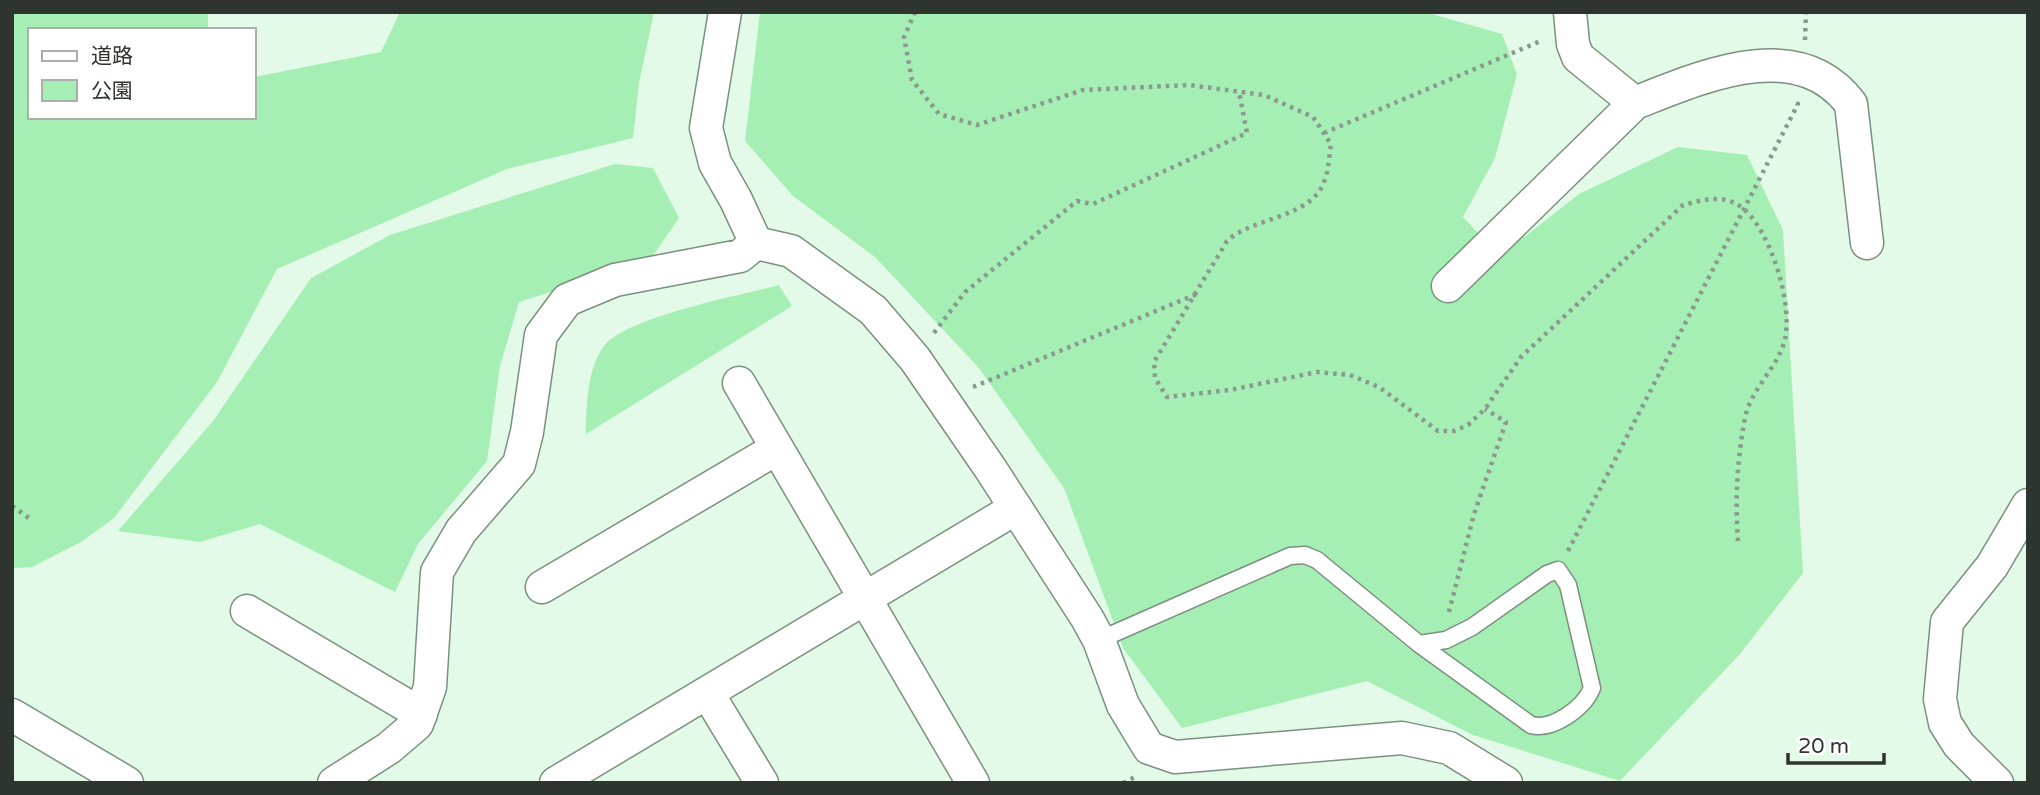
<svg xmlns="http://www.w3.org/2000/svg" width="2040" height="795" viewBox="0 0 2040 795" font-family="'Varela Round','Noto Sans JP',sans-serif">
<style>
.green{fill:#a5efb5}
.lines{fill:none;stroke-linecap:round;stroke-linejoin:round}
.lane-casing{stroke:#7b907f;stroke-width:19}
.street-casing{stroke:#7b907f;stroke-width:35}
.path{stroke:#8a998d;stroke-width:4.5;stroke-dasharray:3.5 5;stroke-linecap:butt}
.lane{stroke:#fff;stroke-width:16}
.street{stroke:#fff;stroke-width:32}
</style>
<rect width="100%" height="100%" fill="#e4fae8"/>
<g class="green">
<path d="M12,12h196v18h-178v87h224v-40l127,-25 19,-40h254l-15,71 -6,55 -126,31 -230,100 -60,113 -103,136 -33,24 -49,25 -20,1z"/>
<path d="M760,12h665l77,22 15,40 -22,84 -32,59 37,39 79,-62 99,-47 69,8 36,75 20,343 -63,81 -120,127 -147,-46 -106,-54 -185,47 -59,-80 -59,-160 -86,-121 -103,-110 -82,-61 -48,-55z"/>
<path d="M615,164l38,4 26,50 -29,42 -131,42 -19,64 -13,95 -69,83 -23,48 -135,-68 -60,18 -82,-11 95,-110 98,-143 79,-43z"/>
<path d="M779,285l13,21 -206,128c0,-26 1,-66 18,-88 22,-29 137,-51 175,-61z"/>
</g>
<g class="lines">
<defs>
<path id="lane" d="M1099,640l191,-84 15,-1 12,5 102,84 112,81c21,6 53,-17 61,-37l-24,-103 -10,-15 -11,4 -75,53 -26,13 -27,4"/>
<g id="street">
<path d="M725,12l-19,116 9,35 21,37 20,43"/>
<path d="M1570,12l3,32 5,13 57,46c66,-26 163,-70 216,1l16,139"/>
<path d="M756,243l35,8 82,59 42,49 75,109 97,150 12,22 24,65 26,43 26,9 227,-19 47,10 57,35"/>
<path d="M1448,286l187,-183"/>
<path d="M739,383l234,400"/>
<path d="M542,587l234,-138"/>
<path d="M247,611l174,103"/>
<path d="M708,694l54,89"/>
<path d="M12,715l115,68"/>
<path d="M334,783l55,-35 28,-24 13,-37 7,-115 24,-41 58,-67 8,-32 14,-97 26,-35 48,-20 125,-24 16,-13"/>
<path d="M556,783l460,-275"/>
<path d="M1997,783l-38,-38 -14,-22 -5,-24 7,-77 45,-56 36,-61"/>
</g>
</defs>
<use href="#lane" class="lane-casing"/>
<use href="#street" class="street-casing"/>
<g class="path">
<path d="M915,12l-11,25 8,43 27,34 38,11 106,-35 106,-5 75,10 49,22 18,27c-2,12 -2,26 -7,38 -13,36 -71,35 -97,59l-73,121 1,16 12,19 63,-7 87,-18 33,3 29,12 59,44h16l14,-6 17,-16 36,-52 162,-152c19,-5 39,-11 57,1 30,21 55,101 44,137 -8,26 -34,48 -39,75 -8,41 -10,82 -7,123"/>
<path d="M1805,40l1,-28"/>
<path d="M1324,133l219,-93"/>
<path d="M934,333l31,-41 112,-91 16,3 154,-71 -8,-41"/>
<path d="M973,387l224,-93"/>
<path d="M12,506l17,12"/>
<path d="M1568,551l230,-447 -2,-1"/>
<path d="M1449,612l25,-98 32,-92 -21,-13"/>
<path d="M1123,783l12,-6"/>
</g>
<use href="#lane" class="lane"/>
<use href="#street" class="street"/>
</g>
<rect width="2040" height="795" fill="none" stroke="#2d352e" stroke-width="28"/>
<rect x="28" y="28" width="228" height="91" fill="#ffffff" stroke="#abaeab" stroke-width="2"/>
<rect x="42" y="51" width="35" height="10" fill="#ffffff" stroke="#abaeab" stroke-width="2"/>
<text x="91" y="63" font-size="21" fill="#2d352e">道路</text>
<rect x="42" y="80" width="35" height="21" fill="#a5efb5" stroke="#abaeab" stroke-width="2"/>
<text x="91" y="98" font-size="21" fill="#2d352e">公園</text>
<path d="M1788 753v10h96v-10" fill="none" stroke="#2d352e" stroke-width="3.5"/>
<text x="1798" y="753" font-size="21" fill="#2d352e" stroke="#ffffff" stroke-width="5" paint-order="stroke">20 m</text>
</svg>
